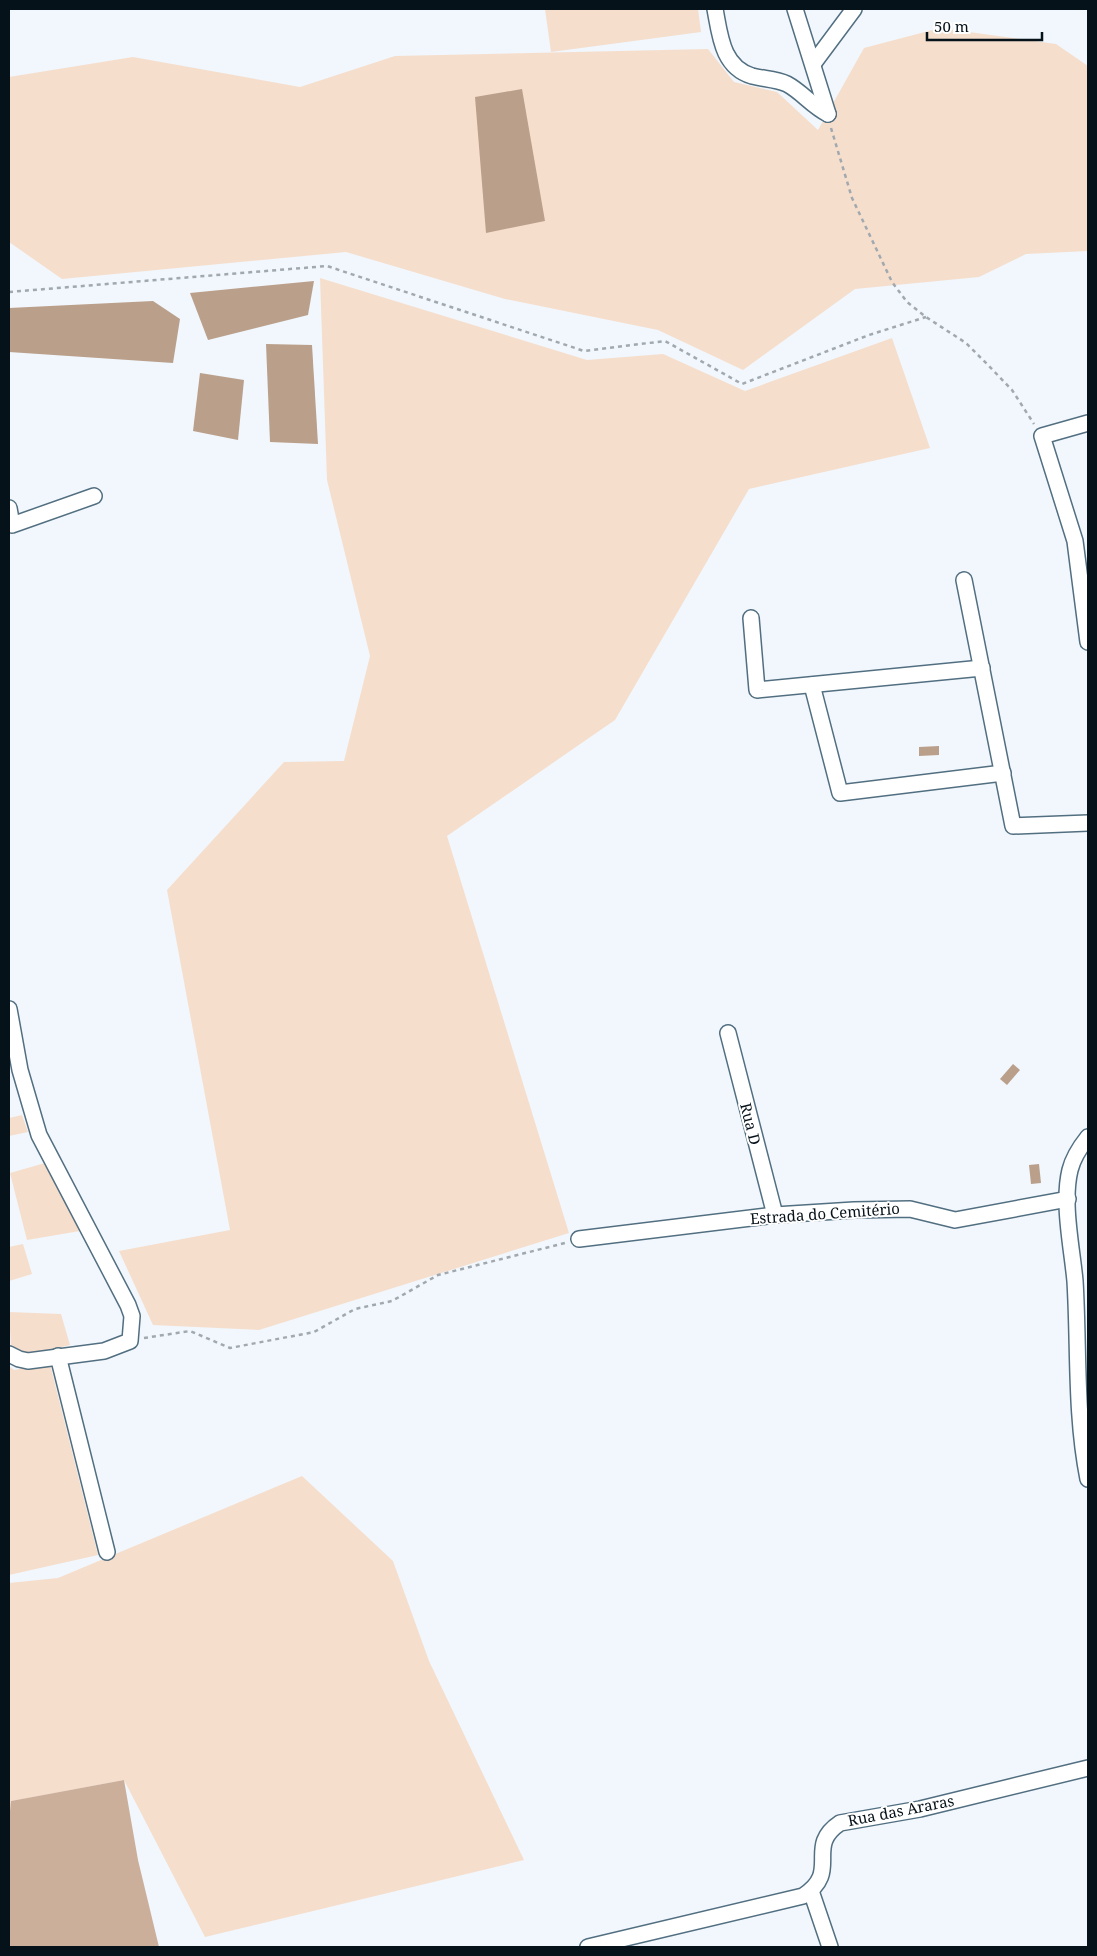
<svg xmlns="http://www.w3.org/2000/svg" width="1097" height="1956" viewBox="0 0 1097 1956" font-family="'Noto Serif',serif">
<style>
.green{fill:#f6decd}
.forest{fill:#cbaf9b}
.water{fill:#ba9f8b}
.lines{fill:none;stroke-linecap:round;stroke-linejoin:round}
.minor-casing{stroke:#526f81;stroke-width:18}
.path{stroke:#a1a9af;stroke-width:2.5;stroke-dasharray:4 4;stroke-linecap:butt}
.minor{stroke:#fff;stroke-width:15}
.labels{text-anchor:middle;stroke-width:4;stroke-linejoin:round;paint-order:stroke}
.street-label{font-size:15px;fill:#061219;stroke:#fff}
</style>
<rect width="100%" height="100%" fill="#f1f7fc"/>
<g class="green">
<path d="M545,9h153l3,23 -150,20z"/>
<path d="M940,28l116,16 32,22v185l-62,3 -47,23 -124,12 -112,81 -85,-40 -153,-31 -159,-47 -284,27 -53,-37v-165l124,-20 167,30 95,-31 313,-7 26,33 43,10 41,38 46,-82z"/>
<path d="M320,278l267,82 76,-6 82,37 147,-53 38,110 -181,41 -134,231 -168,116 122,397 -310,97 -106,-5 -34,-74 111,-21 -63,-340 117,-128 60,-1 26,-105 -43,-176z"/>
<path d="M22,1115l6,17 -19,4v-18z"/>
<path d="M45,1163l35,68 -53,9 -17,-67z"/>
<path d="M23,1244l9,30 -23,7v-34z"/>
<path d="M9,1312l52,2 9,31 -43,11 -16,-9z"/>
<path d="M50,1364l48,191 -89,20v-209l5,4z"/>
<path d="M302,1476l91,85 36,100 95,199 -319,77 -81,-157 -112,21 -3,20v-238l49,-5z"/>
</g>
<path class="forest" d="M124,1780l14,80 21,87h-150v-126l2,-20z"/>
<g class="water">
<path d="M522,89l23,132 -59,12 -11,-136z"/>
<path d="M314,281l-6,34 -100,25 -18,-47z"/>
<path d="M153,301l27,18 -7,44 -164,-11v-44z"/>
<path d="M266,344l46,1 6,99 -48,-2z"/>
<path d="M200,373l44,7 -6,60 -45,-9z"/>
<path d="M939,746v9l-20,1v-9z"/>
<path d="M1013,1064l7,6 -13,15 -7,-6z"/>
<path d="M1039,1164l2,19 -10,1 -2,-19z"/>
</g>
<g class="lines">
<defs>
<g id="minor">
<path d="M715,9c5,26 7,58 37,67 12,3 24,3 35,8 15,8 25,22 41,30"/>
<path d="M795,9l33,105"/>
<path d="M813,64l41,-55"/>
<path d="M1088,423l-46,13 33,105 13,101"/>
<path d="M9,508l3,17 82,-29"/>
<path d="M964,580l49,246 75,-3"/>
<path d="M751,618l6,72 225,-22"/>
<path d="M812,685l28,108 163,-20"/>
<path d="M9,1009l11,61 19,65 89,170 4,11 -2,25 -26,10 -76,10 -9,-2 -10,-5"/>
<path d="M728,1033l47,182"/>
<path d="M1088,1137c-8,10 -15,21 -18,33 -8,33 2,78 5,111 4,66 0,133 13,198"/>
<path d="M579,1239l196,-24 79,-5 56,-1 45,11 113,-21"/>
<path d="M58,1356l49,196"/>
<path d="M811,1891l19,56"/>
<path d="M588,1947l215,-51c39,-25 1,-49 37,-73l80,-14 168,-41"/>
</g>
</defs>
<use href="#minor" class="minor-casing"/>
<g class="path">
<path d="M831,128l21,70 40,84 15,20 19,15 40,26 21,21 25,26 22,34"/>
<path d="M9,292l318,-26 257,85 81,-10 77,43 127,-49 57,-18"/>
<path d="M144,1338l46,-7 40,17 84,-16 41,-23 37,-8 46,-26 127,-32"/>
</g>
<use href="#minor" class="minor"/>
</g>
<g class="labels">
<g class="street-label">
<text transform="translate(750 1124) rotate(76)" y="5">Rua D</text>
<text transform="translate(825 1214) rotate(-4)" y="5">Estrada do Cemitério</text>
<text transform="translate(901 1811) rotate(-11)" y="5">Rua das Araras</text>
</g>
</g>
<rect width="1097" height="1956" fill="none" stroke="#061219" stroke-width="20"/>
<path d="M927 32v8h115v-8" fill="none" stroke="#061219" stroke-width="2.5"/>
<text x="934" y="32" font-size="15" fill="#061219" stroke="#ffffff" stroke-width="4" paint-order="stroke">50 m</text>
</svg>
